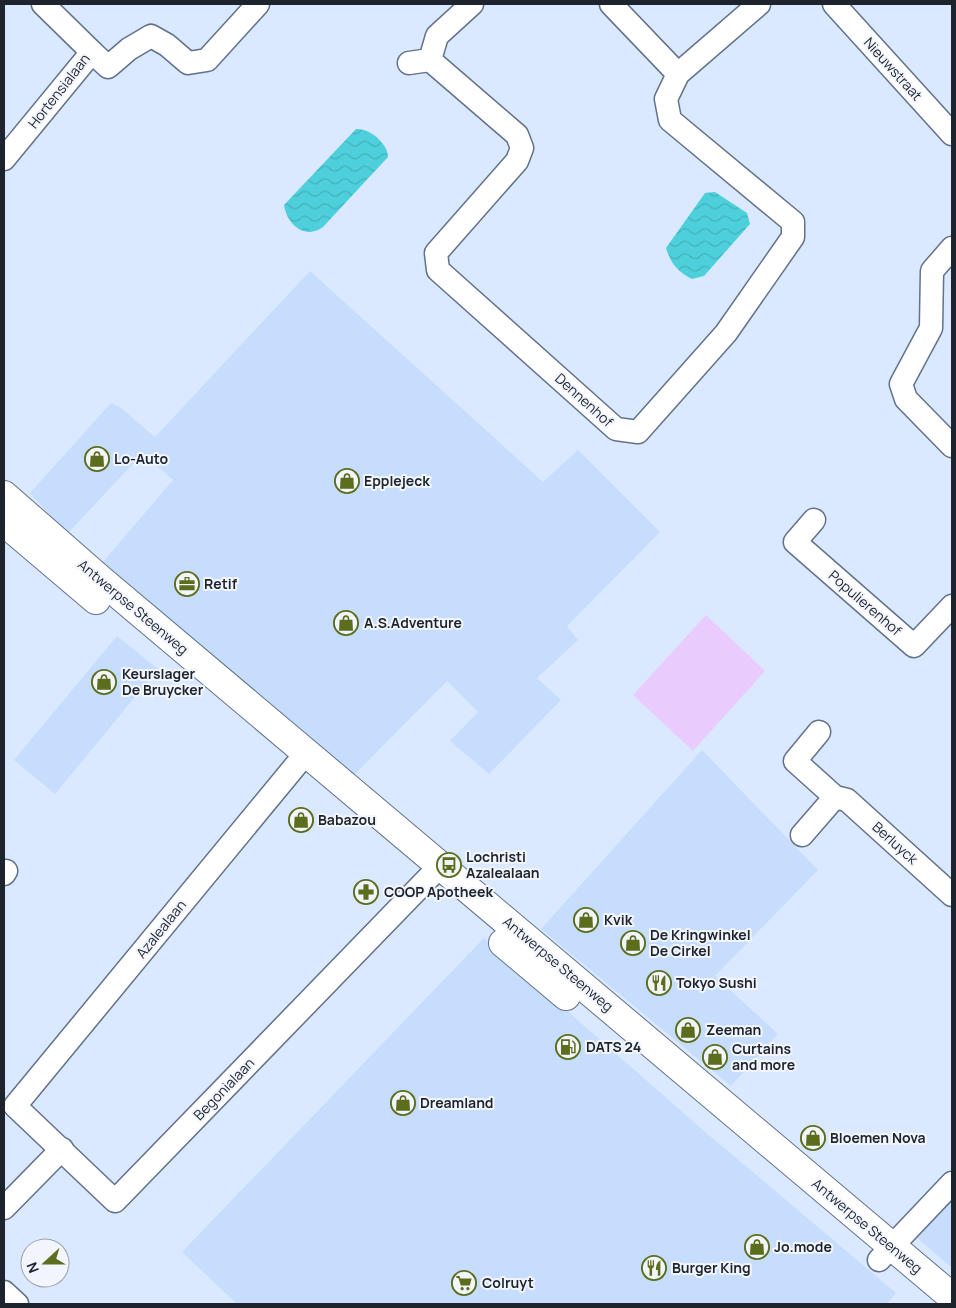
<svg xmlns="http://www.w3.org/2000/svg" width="956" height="1308" viewBox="0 0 956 1308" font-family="Manrope,sans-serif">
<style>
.built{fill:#c6ddfe}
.park{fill:#e9ccfd}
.water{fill:url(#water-waves)}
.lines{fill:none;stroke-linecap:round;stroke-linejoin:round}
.minor-casing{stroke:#61728a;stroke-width:25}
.major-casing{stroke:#61728a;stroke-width:30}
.minor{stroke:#fff;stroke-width:22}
.major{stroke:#fff;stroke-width:28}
.labels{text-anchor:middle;stroke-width:4;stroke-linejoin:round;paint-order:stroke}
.street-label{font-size:14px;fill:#1d242e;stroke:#f2f5fb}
.poi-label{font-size:14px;font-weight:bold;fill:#1d242e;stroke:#f2f5fb;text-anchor:start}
</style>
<defs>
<pattern id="water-waves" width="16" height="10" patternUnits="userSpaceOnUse" patternTransform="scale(1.25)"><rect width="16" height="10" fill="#4dd0db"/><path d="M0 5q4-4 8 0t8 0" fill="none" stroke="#43b2bc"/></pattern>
</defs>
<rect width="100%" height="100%" fill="#dae9ff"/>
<g class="built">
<path d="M310,271l233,211 35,-32 82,82 -93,94 11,14 -41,38 24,22 -72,74 -39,-33 28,-29 -31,-31 -94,95 -251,-213 71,-83 -30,-27 -76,81 -37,-41 81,-90 9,4 35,30z"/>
<path d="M117,636l41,33 -103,125 -41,-34z"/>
<path d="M702,750l116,120 -103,106 63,58 -47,52 -190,-157z"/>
<path d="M484,938l219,192 193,163 -9,11h-650l-55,-52z"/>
<path d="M952,1197v71l-37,-32z"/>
</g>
<path class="park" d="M706,615l59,56 -72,80 -60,-56z"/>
<g class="water">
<path d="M356,129c14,-1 32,15 32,28l-65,70c-18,13 -36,-2 -39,-22z"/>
<path d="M715,192l32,21 3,11 -46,52 -12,3c-14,-7 -21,-15 -26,-31l39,-55z"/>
</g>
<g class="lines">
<defs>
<g id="minor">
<path d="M472,4l-35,32 -7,24 87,75 5,13 -5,13 -81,92 2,17 178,159 22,3 88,-99 67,-96v-15l-123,-102 -4,-21 12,-25 81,-70"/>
<path d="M611,4l67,70"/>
<path d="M834,4l118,130"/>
<path d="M92,52l16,15 21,-18 22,-13 16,9 21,18 19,-3 51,-56"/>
<path d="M409,63l21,-3"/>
<path d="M4,159l88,-107 -49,-48"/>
<path d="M952,248l-20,23 -1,57 -30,56 5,15 46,47"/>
<path d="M814,520l-19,22 119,104 38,-40"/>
<path d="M819,732l-24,29 40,36 12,3 105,95"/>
<path d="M306,753l-291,353 100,95 326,-336"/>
<path d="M802,835l33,-38"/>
<path d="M4,874l2,-3"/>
<path d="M4,1208l58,-59"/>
<path d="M879,1260l73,-77"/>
<path d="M4,1292l13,12"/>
</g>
<g id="major">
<path d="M4,495l96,84 852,718"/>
<path d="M4,522l92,78"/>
<path d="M503,943l63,53"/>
</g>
</defs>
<use href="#minor" class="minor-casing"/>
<use href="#major" class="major-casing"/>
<use href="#minor" class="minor"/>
<use href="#major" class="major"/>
</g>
<defs>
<symbol id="shop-ring" viewBox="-11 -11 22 22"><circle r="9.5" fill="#f2f5fb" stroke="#5a6e1d" stroke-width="1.5"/><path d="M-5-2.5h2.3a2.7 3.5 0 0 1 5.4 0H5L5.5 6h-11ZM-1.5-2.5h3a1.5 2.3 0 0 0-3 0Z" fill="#5a6e1d"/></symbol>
<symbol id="office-ring" viewBox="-11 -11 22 22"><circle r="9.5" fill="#f2f5fb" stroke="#5a6e1d" stroke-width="1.5"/><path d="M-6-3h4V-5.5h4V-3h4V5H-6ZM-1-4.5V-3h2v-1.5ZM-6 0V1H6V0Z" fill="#5a6e1d"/></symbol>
<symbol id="bus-ring" viewBox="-11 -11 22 22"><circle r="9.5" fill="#f2f5fb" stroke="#5a6e1d" stroke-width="1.5"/><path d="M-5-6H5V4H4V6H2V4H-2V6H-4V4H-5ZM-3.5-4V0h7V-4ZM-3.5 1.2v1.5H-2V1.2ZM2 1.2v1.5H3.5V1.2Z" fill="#5a6e1d"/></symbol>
<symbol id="pharmacy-ring" viewBox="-11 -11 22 22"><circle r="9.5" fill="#f2f5fb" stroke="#5a6e1d" stroke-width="1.5"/><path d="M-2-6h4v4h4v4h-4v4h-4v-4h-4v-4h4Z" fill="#5a6e1d"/></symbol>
<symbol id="restaurant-ring" viewBox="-11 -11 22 22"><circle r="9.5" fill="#f2f5fb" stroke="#5a6e1d" stroke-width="1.5"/><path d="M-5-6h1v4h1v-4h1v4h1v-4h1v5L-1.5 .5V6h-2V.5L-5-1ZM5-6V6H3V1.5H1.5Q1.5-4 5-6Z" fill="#5a6e1d"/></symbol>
<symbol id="fuel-ring" viewBox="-11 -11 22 22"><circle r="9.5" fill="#f2f5fb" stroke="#5a6e1d" stroke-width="1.5"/><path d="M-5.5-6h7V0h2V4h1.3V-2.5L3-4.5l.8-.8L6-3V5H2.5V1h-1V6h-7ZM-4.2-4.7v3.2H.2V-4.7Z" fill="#5a6e1d"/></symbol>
<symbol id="supermarket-ring" viewBox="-11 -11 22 22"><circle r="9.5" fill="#f2f5fb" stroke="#5a6e1d" stroke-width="1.5"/><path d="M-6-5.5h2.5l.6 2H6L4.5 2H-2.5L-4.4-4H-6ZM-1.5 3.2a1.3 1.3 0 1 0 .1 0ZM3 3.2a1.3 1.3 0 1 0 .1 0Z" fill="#5a6e1d"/></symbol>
</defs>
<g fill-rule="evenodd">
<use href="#shop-ring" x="83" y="445" width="28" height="28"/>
<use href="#shop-ring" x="333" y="467" width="28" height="28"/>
<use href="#office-ring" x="173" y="570" width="28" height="28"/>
<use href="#shop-ring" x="332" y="609" width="28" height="28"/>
<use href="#shop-ring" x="90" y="668" width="28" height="28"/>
<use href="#shop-ring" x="287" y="806" width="28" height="28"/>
<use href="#bus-ring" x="435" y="851" width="28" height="28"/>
<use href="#pharmacy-ring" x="352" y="878" width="28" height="28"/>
<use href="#shop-ring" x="572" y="906" width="28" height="28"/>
<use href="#shop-ring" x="619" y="929" width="28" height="28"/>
<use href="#restaurant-ring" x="645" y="969" width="28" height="28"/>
<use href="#shop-ring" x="674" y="1016" width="28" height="28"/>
<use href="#fuel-ring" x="554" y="1033" width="28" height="28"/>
<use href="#shop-ring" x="701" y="1043" width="28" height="28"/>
<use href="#shop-ring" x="389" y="1089" width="28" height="28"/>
<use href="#shop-ring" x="799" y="1124" width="28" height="28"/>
<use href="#shop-ring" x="743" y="1233" width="28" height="28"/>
<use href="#restaurant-ring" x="640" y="1254" width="28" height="28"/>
<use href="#supermarket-ring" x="450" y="1269" width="28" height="28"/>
</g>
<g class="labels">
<g class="street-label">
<text transform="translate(893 69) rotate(48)" y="5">Nieuwstraat</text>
<text transform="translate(59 91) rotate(-52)" y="5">Hortensialaan</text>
<text transform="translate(584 400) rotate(42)" y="5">Dennenhof</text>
<text transform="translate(865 603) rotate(41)" y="5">Populierenhof</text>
<text transform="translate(133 607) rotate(40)" y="5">Antwerpse Steenweg</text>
<text transform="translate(895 843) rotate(42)" y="5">Berluyck</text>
<text transform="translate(161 929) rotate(-51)" y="5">Azalealaan</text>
<text transform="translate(558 964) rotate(40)" y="5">Antwerpse Steenweg</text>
<text transform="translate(224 1089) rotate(-46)" y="5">Begonialaan</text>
<text transform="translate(867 1226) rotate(40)" y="5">Antwerpse Steenweg</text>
</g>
<g class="poi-label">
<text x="114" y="464">Lo-Auto</text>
<text x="364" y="486">Epplejeck</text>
<text x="204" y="589">Retif</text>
<text x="364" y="628">A.S.Adventure</text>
<text x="122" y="679">Keurslager<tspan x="122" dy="16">De Bruycker</tspan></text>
<text x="318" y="825">Babazou</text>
<text x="466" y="862">Lochristi<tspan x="466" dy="16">Azalealaan</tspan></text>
<text x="384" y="897">COOP Apotheek</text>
<text x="604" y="925">Kvik</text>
<text x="650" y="940">De Kringwinkel<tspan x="650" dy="16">De Cirkel</tspan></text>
<text x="676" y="988">Tokyo Sushi</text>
<text x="706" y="1035">Zeeman</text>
<text x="586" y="1052">DATS 24</text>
<text x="732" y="1054">Curtains<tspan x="732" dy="16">and more</tspan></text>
<text x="420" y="1108">Dreamland</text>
<text x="830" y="1143">Bloemen Nova</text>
<text x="774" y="1252">Jo.mode</text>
<text x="672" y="1273">Burger King</text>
<text x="482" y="1288">Colruyt</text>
</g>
</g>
<rect width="956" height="1308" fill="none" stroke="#1d242e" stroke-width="10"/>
<g transform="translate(45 1263) rotate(249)"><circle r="24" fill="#f2f5fb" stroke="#9da1a9"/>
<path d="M0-4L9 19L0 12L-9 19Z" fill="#5a6e1d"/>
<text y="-8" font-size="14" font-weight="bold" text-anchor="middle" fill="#1d242e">N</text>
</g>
</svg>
